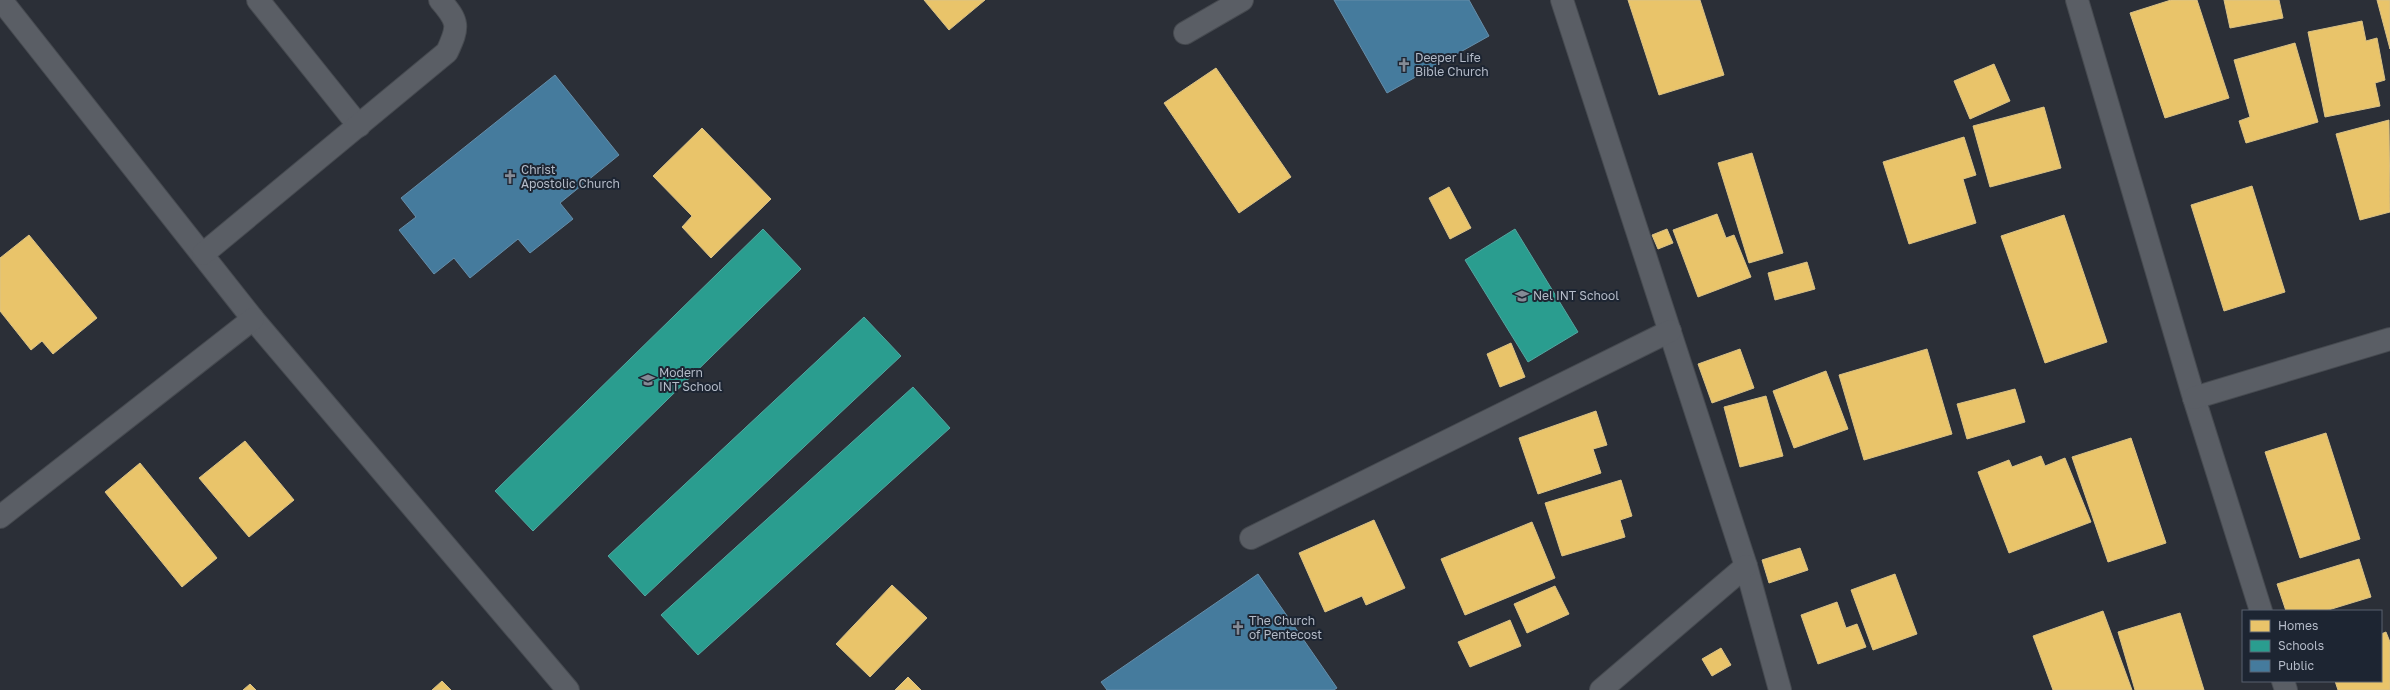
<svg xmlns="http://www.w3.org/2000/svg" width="2390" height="690" viewBox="0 0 2390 690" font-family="'Golos Text',sans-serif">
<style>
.homes{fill:#e9c46a;stroke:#d9c186}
.schools{fill:#2a9d8f;stroke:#53a6a0}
.public{fill:#457b9d;stroke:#668eaa}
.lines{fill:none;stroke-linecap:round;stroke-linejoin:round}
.minor-casing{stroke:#464a50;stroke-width:24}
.minor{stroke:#5a5e65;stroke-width:22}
.labels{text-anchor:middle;stroke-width:4;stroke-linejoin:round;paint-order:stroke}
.poi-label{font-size:12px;fill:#b4bbc8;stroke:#1d2532;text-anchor:start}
</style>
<rect width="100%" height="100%" fill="#2b2f37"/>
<g class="homes">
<path d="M924,0h61l-36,30z"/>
<path d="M1628,0h72l24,75 -65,20z"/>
<path d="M2171,0h26l32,98 -64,20 -35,-105z"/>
<path d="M2224,0h55l4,18 -53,10z"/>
<path d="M2377,0h13v49z"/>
<path d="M2362,21l4,20 11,-3 8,42 -10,3 5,23 -55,11 -17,-85z"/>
<path d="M2295,43l23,79 -72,21 -7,-22 11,-4 -16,-57z"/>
<path d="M1994,64l16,37 -40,18 -16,-38z"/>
<path d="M1216,68l75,109 -52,36 -75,-110z"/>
<path d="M2044,107l17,61 -71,19 -17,-61z"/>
<path d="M2389,120l1,92 -30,8 -24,-86z"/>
<path d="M702,128l69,71 -60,59 -29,-31 10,-11 -39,-40z"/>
<path d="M1964,137l12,38 -13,4 13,44 -67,21 -26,-82z"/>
<path d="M1752,153l31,100 -34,10 -31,-100z"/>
<path d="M2252,186l33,106 -61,19 -33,-106z"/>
<path d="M1449,187l22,41 -21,11 -21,-41z"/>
<path d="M1717,214l9,24 8,-3 17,42 -53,20 -25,-67z"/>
<path d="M2064,215l43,127 -62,21 -44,-127z"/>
<path d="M1667,229l6,14 -15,6 -6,-14z"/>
<path d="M29,235l68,83 -44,36 -11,-13 -11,9 -31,-39v-53z"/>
<path d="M1807,262l8,27 -40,11 -7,-27z"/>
<path d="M1511,343l14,34 -25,10 -13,-33z"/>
<path d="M1740,349l14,39 -42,15 -14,-39z"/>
<path d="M1927,349l25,85 -88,26 -25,-85z"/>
<path d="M1826,371l22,58 -54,19 -21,-57z"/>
<path d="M2015,389l10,33 -58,17 -10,-35z"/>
<path d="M1766,396l17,60 -43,11 -16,-60z"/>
<path d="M1596,411l11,34 -14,4 8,24 -63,21 -19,-56z"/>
<path d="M2326,433l34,106 -60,19 -35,-106z"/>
<path d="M2131,438l35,105 -58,19 -36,-105z"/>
<path d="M245,441l49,59 -45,37 -50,-59z"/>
<path d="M2041,456l4,10 20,-8 26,64 -82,31 -31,-81 31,-12 3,7z"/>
<path d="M140,463l77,95 -35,29 -77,-95z"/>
<path d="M1621,480l11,36 -12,4 5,17 -63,19 -17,-53z"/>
<path d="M1374,520l31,68 -39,17 -4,-9 -37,16 -26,-59z"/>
<path d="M1532,522l23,56 -90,37 -24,-56z"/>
<path d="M1800,548l8,22 -39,13 -7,-23z"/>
<path d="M2359,559l12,38 -46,14h-39l-9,-27z"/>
<path d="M1895,574l22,60 -44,16 -22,-60z"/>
<path d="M892,585l35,33 -57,59 -34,-33z"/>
<path d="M1555,586l14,28 -42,19 -13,-29z"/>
<path d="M1837,602l9,26 11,-4 9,23 -48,17 -17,-49z"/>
<path d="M2103,611l29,79h-79l-20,-54z"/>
<path d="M2180,613l24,77h-69l-17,-58z"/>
<path d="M1510,620l11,26 -51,21 -12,-25z"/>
<path d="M2386,632l4,10v48h-52l-3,-9h46v-47z"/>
<path d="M1721,648l10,17 -19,11 -10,-17z"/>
<path d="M908,677l13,13h-26z"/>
<path d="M442,681l9,9h-19z"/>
<path d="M250,684l6,6h-13z"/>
</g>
<g class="schools">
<path d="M763,229l38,40 -268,262 -38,-40z"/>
<path d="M1515,229l63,103 -50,30 -63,-102z"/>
<path d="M864,317l37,39 -256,240 -37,-40z"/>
<path d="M913,387l37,41 -252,227 -37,-40z"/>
</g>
<g class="public">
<path d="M1334,0h135l20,36 -102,57z"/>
<path d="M555,75l64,80 -59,48 13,16 -43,34 -12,-14 -48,39 -16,-20 -20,16 -35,-44 17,-13 -15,-19z"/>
<path d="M1258,574l79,114 -3,2h-227l-6,-8z"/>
</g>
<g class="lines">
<defs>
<g id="minor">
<path d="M1,0l252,319 315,371"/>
<path d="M258,0l101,126"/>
<path d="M1562,0l184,566 34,124"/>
<path d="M2077,0l117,398 67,213"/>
<path d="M1185,33l57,-33"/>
<path d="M203,254l244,-202c12,-26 12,-30 -7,-52"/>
<path d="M2194,398l196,-59"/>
<path d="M0,517l253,-198"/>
<path d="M1251,538l419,-207"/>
<path d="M2283,681l3,9"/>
<path d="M1601,690l145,-124"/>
</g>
</defs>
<use href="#minor" class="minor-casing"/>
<use href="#minor" class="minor"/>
</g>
<defs>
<symbol id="church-bare" viewBox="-9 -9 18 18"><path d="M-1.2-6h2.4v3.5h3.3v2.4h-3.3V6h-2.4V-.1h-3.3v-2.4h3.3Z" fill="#848a95" stroke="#1d2532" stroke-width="2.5" paint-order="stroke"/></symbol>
<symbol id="school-bare" viewBox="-9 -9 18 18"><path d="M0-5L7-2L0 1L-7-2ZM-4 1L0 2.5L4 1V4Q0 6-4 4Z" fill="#848a95" stroke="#1d2532" stroke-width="2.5" paint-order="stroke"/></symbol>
</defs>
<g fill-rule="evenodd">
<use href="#church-bare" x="1394" y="55" width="20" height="20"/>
<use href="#church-bare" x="500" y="167" width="20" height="20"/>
<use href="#school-bare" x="1512" y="286" width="20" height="20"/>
<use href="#school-bare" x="638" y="370" width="20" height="20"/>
<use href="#church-bare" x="1228" y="618" width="20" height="20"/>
</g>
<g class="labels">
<g class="poi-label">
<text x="1415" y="62">Deeper Life<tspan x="1415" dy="14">Bible Church</tspan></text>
<text x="521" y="174">Christ<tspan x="521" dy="14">Apostolic Church</tspan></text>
<text x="1533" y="300">Nel INT School</text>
<text x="659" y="377">Modern<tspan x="659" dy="14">INT School</tspan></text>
<text x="1249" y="625">The Church<tspan x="1249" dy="14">of Pentecost</tspan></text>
</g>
</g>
<rect x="2242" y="610" width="140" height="72" fill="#1d2532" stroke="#59616e"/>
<rect x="2250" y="620" width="20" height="12" fill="#e9c46a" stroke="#59616e"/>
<text x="2278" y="630" font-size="12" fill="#b4bbc8">Homes</text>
<rect x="2250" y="640" width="20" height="12" fill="#2a9d8f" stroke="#59616e"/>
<text x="2278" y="650" font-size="12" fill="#b4bbc8">Schools</text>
<rect x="2250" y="660" width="20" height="12" fill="#457b9d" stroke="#59616e"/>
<text x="2278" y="670" font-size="12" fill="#b4bbc8">Public</text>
</svg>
